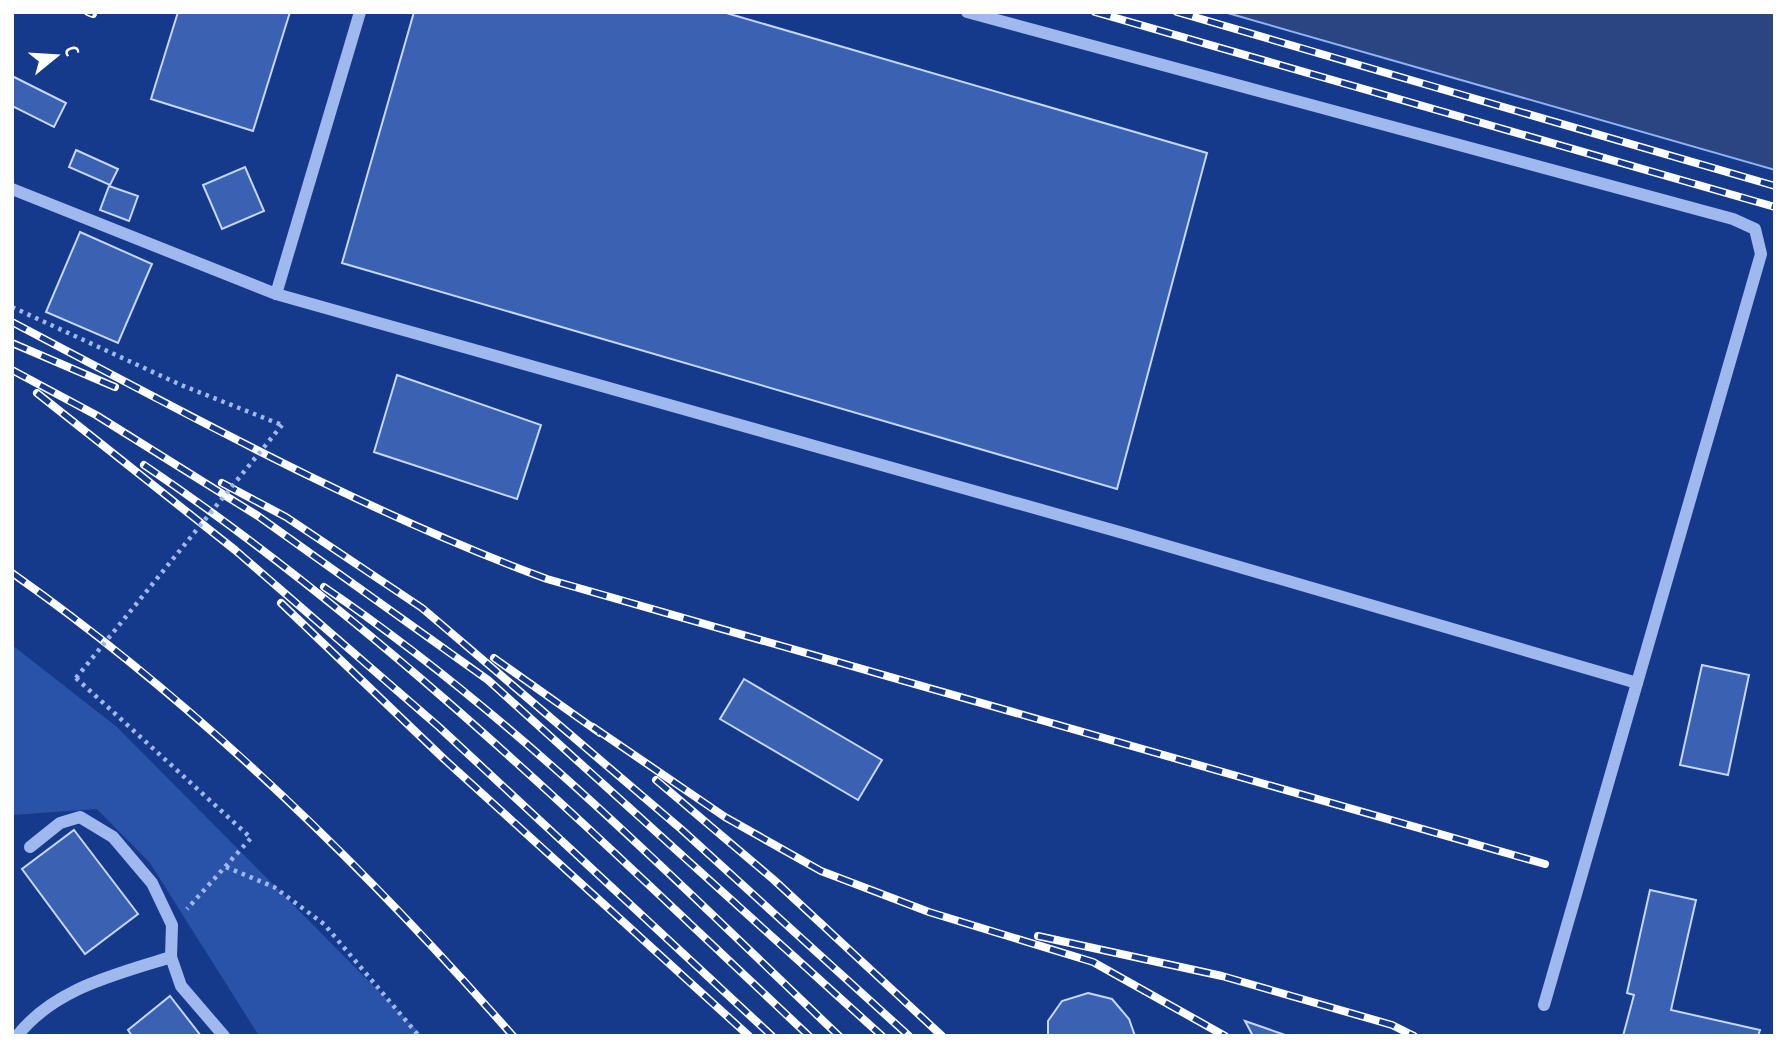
<svg xmlns="http://www.w3.org/2000/svg" width="1787" height="1048" viewBox="0 0 1787 1048" font-family="'PT Sans Narrow',sans-serif">
<style>
.green{fill:#2952a9}
.water{fill:#2a4582;stroke:#91b2f2;stroke-width:2}
.building{fill:#3a61b2;stroke:#c5d7fb;stroke-width:2}
.lines{fill:none;stroke-linecap:round;stroke-linejoin:round}
.path{stroke:#9fb9ef;stroke-width:4.5;stroke-dasharray:3.5 5;stroke-linecap:butt}
.minor{stroke:#9fb9ef;stroke-width:12}
.rail-casing{stroke:#fff;stroke-width:8}
.rail{stroke:#163a8b;stroke-width:5;stroke-dasharray:16;stroke-linecap:butt}
.path-bridge{stroke:#9fb9ef;stroke-width:4.5;stroke-dasharray:3.5 5;stroke-linecap:butt}
</style>
<rect width="100%" height="100%" fill="#163a8b"/>
<path class="green" d="M12,645l105,82 306,309h-164l-109,-173 -53,-54 -85,6z"/>
<path class="water" d="M1224,12h551v158z"/>
<g class="building">
<path d="M178,12h112l-37,119 -102,-32z"/>
<path d="M414,12h309l484,141 -90,336 -775,-226z"/>
<path d="M12,76l54,27 -12,24 -42,-21z"/>
<path d="M76,150l42,19 -8,16 -41,-18z"/>
<path d="M245,167l19,44 -42,18 -19,-44z"/>
<path d="M109,186l29,10 -9,25 -29,-11z"/>
<path d="M80,232l72,32 -34,79 -72,-31z"/>
<path d="M397,375l144,50 -24,74 -143,-47z"/>
<path d="M1702,665l47,10 -21,100 -48,-10z"/>
<path d="M744,679l138,81 -24,40 -138,-81z"/>
<path d="M74,830l64,84 -53,40 -63,-85z"/>
<path d="M1650,890l46,10 -25,110 89,20 -2,6h-135l11,-41 -7,-2z"/>
<path d="M1088,993l24,6 17,20 6,17h-87v-15l14,-20z"/>
<path d="M170,996l31,40h-69l-4,-6z"/>
<path d="M1245,1021l43,15h-35z"/>
</g>
<g class="lines">
<g class="path">
<path d="M12,307l169,78 101,40"/>
<path d="M76,678l175,160 -64,71"/>
<path d="M226,867l48,20 50,37 95,112"/>
</g>
<g class="minor">
<path d="M967,12l766,207 22,10 6,25 -217,751"/>
<path d="M12,189l264,105 854,241 507,148"/>
<path d="M276,294l84,-282"/>
<path d="M30,847l30,-24 20,-6 33,20 39,46 20,42 -1,32"/>
<path d="M17,1036c38,-48 98,-61 154,-79l10,29 43,50"/>
</g>
<defs>
<g id="rail">
<path d="M88,12l5,2"/>
<path d="M1095,12l680,195"/>
<path d="M1177,12l598,174"/>
<path d="M12,322c175,92 350,189 535,257l998,285"/>
<path d="M12,343l103,44"/>
<path d="M12,370l84,45 162,101 230,164 394,356"/>
<path d="M37,393l198,157 204,177 333,309"/>
<path d="M144,465c242,163 453,372 665,571"/>
<path d="M222,483l64,34 136,91 259,221 228,207"/>
<path d="M12,573c186,131 351,292 501,463"/>
<path d="M324,587c189,128 350,292 515,449"/>
<path d="M281,603l163,156 305,277"/>
<path d="M494,658l106,75"/>
<path d="M593,727l132,90 96,54 108,41 164,50 132,74"/>
<path d="M656,780l118,100 168,156"/>
<path d="M1038,936l184,40 170,49 22,11"/>
</g>
</defs>
<use href="#rail" class="rail-casing"/>
<use href="#rail" class="rail"/>
<path class="path-bridge" d="M76,678l206,-253"/>
</g>
<rect width="1787" height="1048" fill="none" stroke="#ffffff" stroke-width="28"/>
<g transform="translate(56 56) rotate(72)" stroke="#163a8b" stroke-width="5" paint-order="stroke">
<path d="M0-5L12 26L0 18L-12 26Z" fill="#ffffff"/>
<text y="-10" font-size="19" font-weight="bold" text-anchor="middle" fill="#ffffff">С</text>
</g>
</svg>
